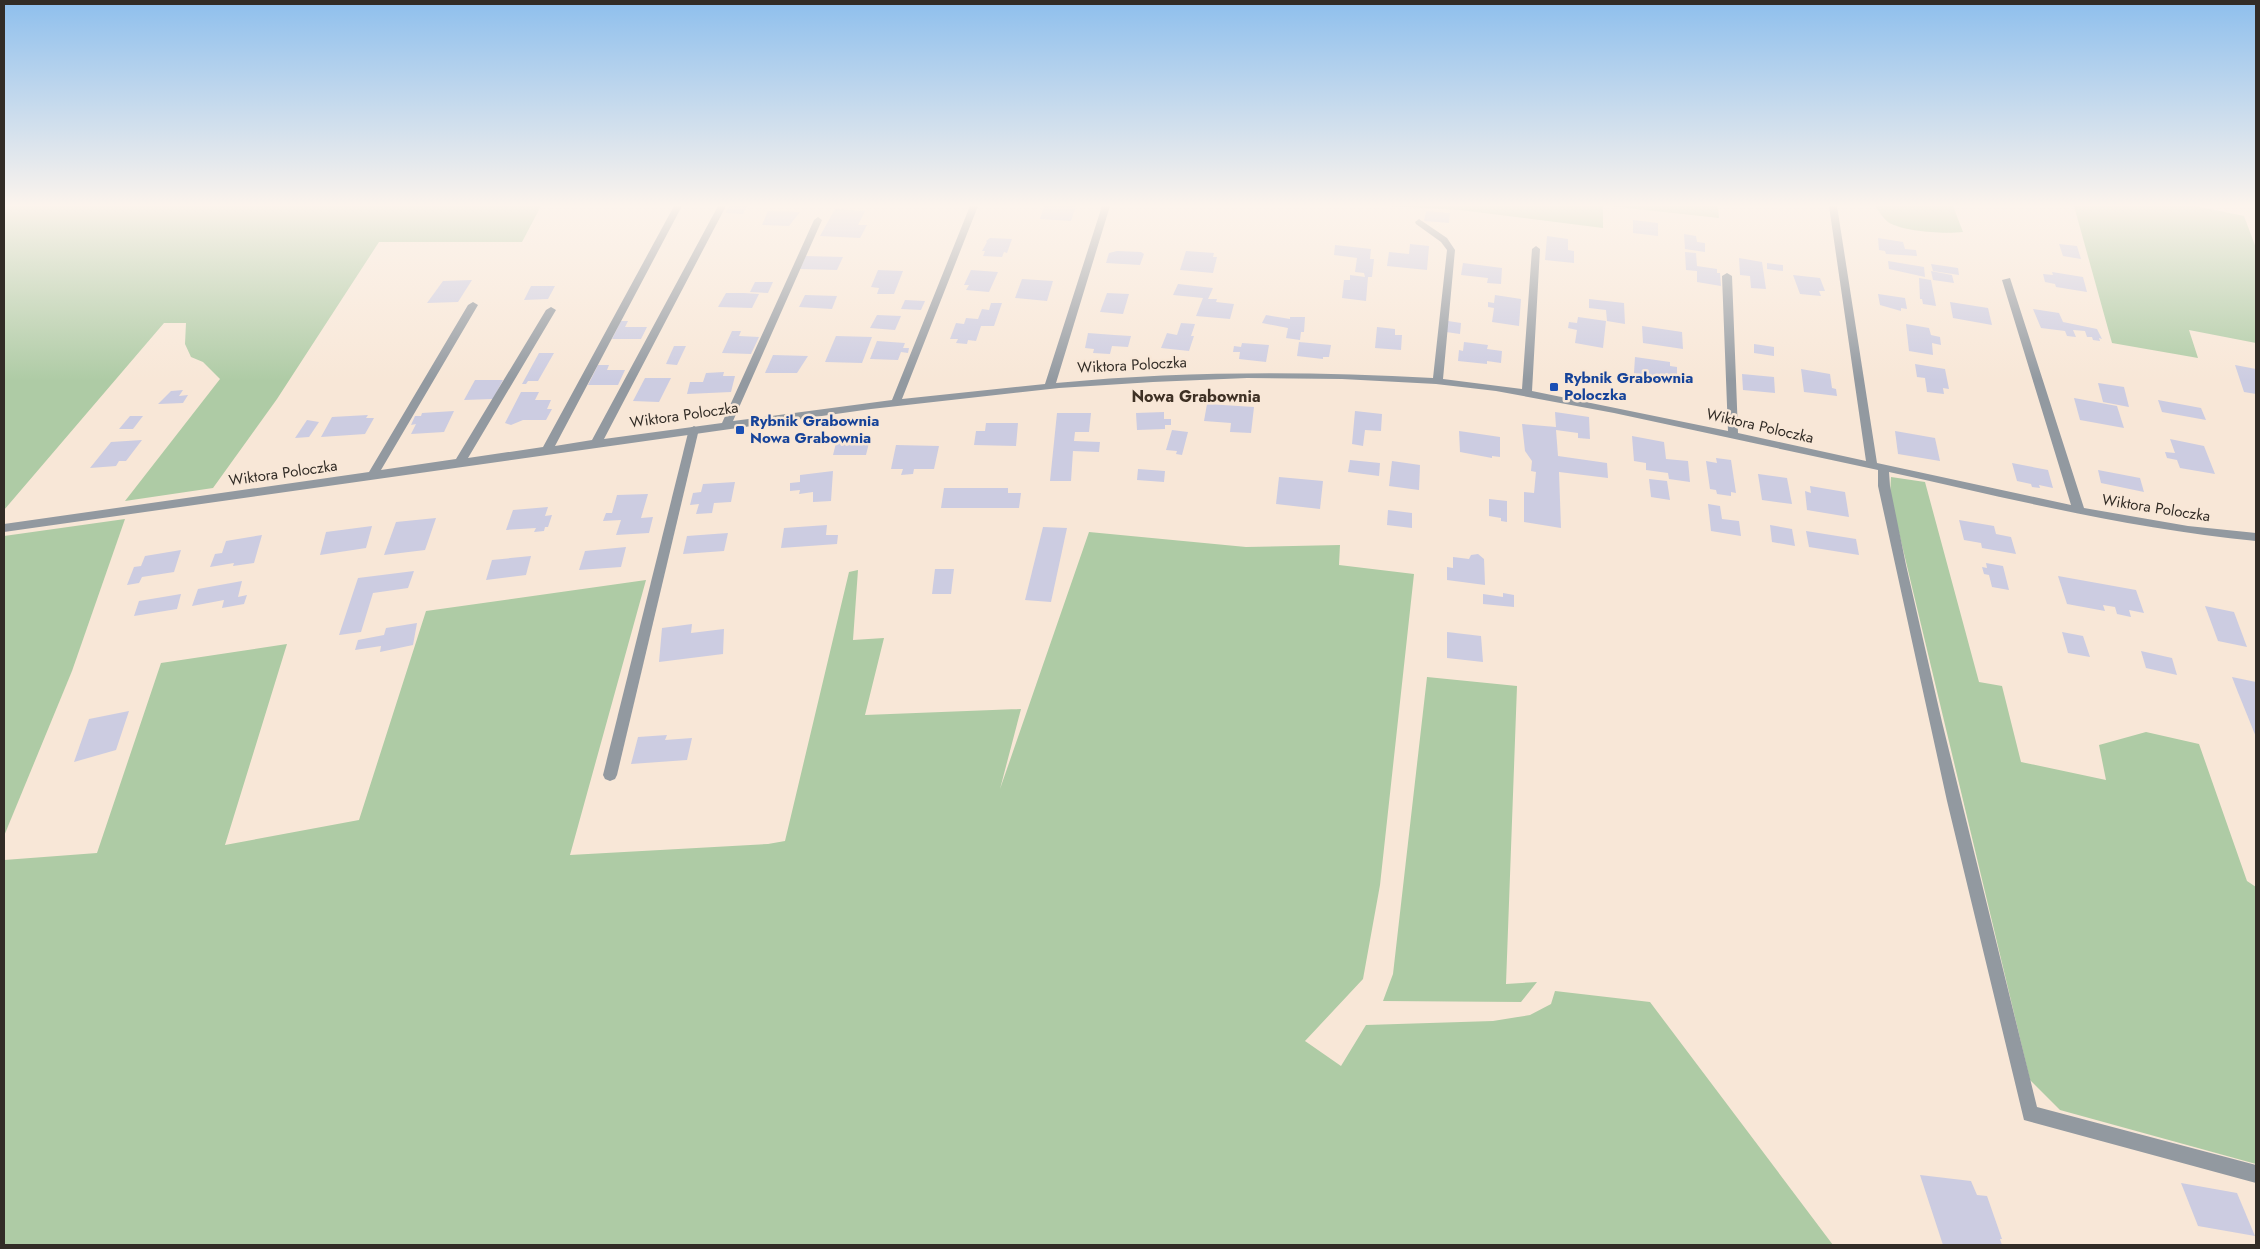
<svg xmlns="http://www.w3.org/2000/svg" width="2260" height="1249" viewBox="0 0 2260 1249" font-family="Jost,sans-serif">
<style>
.green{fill:#aecba5}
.building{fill:#cccce1}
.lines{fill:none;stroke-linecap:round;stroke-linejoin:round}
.lane{fill:#9299a0;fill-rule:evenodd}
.street{fill:#9299a0;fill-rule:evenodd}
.transit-dot{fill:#1a4fb4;stroke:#f8e7d7;stroke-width:2}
.labels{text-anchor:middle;stroke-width:5;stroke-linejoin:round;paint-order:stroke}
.street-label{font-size:15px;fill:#322c26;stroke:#f8e7d7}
.transit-label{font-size:15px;font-weight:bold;fill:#164399;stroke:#f8e7d7;text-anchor:start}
.neighbourhood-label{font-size:16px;font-weight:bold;fill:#3f3125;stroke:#f8e7d7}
</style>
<rect width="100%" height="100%" fill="#f8e7d7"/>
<g class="green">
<path d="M4,206h537l-19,36h-143l-102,157 -64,89 -88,13 95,-122 -17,-17 -12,-5 -6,-13 1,-21h-22l-160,187z"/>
<path d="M1385,206h218v22l-143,-18z"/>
<path d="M1609,206h109l1,12z"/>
<path d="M1875,206h78l10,26c-20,2 -59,0 -75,-10 -5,-4 -9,-11 -13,-16z"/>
<path d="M2074,206h121l49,10 12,32v95l-67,-13 9,28 -86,-15z"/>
<path d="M1891,477l34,5 54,200 23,4 19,76 85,18 -7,-35 47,-13 53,12 48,137 9,6v277l-196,-54 -30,-30 -140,-585z"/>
<path d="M125,519l-53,152 -68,165v-300z"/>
<path d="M1089,532l157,15 94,-2 -1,20 75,9 -34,311 -17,94 -58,62 36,25 25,-41 127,-4 37,-6 21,-11 4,-13 95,11 183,243h-1829v-385l93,-7 64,-190 126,-19 -62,201 134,-25 67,-209 220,-31 -76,275 198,-11 17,-3 64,-269 9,-2 -5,70 31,-2 -19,77 156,-6 -21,80z"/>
<path d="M1427,677l90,9 -11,298 31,-2 -16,20 -138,-1 10,-27z"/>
</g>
<g class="building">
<path d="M729,206h18l-4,8 -17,-1z"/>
<path d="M1044,206h32l-5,15 -31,-2z"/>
<path d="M835,209l30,2 -7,14h9l-7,13 -40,-2z"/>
<path d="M768,211l32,1 -11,14 -27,-1z"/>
<path d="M1426,211l24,2 -1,10 -25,-2z"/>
<path d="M1633,220l25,3v13l-25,-3z"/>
<path d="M1684,234l12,2 1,6 8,1v9l-20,-3z"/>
<path d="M1547,236l21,3v11l6,1v12l-29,-3z"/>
<path d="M990,238l22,1 -5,14 -3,-1 -2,5 -19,-1 2,-5h-3l5,-9 -1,-1z"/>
<path d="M1878,238l25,4 2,7 11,1 1,6 -31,-2 -1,-3 -6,-1z"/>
<path d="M1410,244l19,2 -2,24 -40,-4 2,-14 20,2z"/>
<path d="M2059,244l18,2 4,13 -18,-3z"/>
<path d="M1335,245l36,4 -1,10h4l-2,18h-4l-2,24 -24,-3 2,-18h6v-5l15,2 -1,-4 -9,-1 2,-14 -23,-3z"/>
<path d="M1117,251l24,1 3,2 -4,11 -34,-2 3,-10z"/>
<path d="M1186,251l28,2 -1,4h4l-4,16 -33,-3z"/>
<path d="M1685,252l11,1 1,13 20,3v4h3l1,13 -24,-4v-11l-11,-1z"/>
<path d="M806,256l37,1 -6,13 -37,-1z"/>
<path d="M1739,258l23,4 4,27 -15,-1 -1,-12 -10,-1z"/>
<path d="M1888,261l36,6 1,10 -36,-8z"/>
<path d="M1463,263l39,5 -1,16 -14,-1 1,-5 -27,-3z"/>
<path d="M1767,263l16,2v6l-16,-2z"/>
<path d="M1931,264l27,4 1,7 -26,-4z"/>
<path d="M878,270l25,1 -9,23h-17l2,-6 -8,-1z"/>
<path d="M971,270l27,2 -9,20 -23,-2 3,-5h-5z"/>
<path d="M1931,271l21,4 2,8 -21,-3z"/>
<path d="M2052,272l31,5 4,15 -31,-5 -1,-3 -10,-2 -2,-8 10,1z"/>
<path d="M1793,275l27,3 5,13h-6l2,5 -21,-2z"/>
<path d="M1919,278l12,2 5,26 -13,-2 -1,-5h-2z"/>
<path d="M1022,279l31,2 -6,20 -32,-3z"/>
<path d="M472,280l-14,22 -31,1 16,-22z"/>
<path d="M755,282h18l-5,11 -18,-1z"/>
<path d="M1178,284l35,4 -5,11h9l-1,3 18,2 -4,15 -34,-3 7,-18 -30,-3z"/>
<path d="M531,286h24l-7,13 -24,1z"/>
<path d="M726,293h18l15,1 -7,14 -34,-1z"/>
<path d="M1107,293l22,1 -6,20 -23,-2z"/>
<path d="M1878,294l27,4 2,11 -6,-1v3l-21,-6z"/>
<path d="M805,295l32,1 -5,13 -33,-2z"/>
<path d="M1495,295l26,4 -2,27 -27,-4 2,-14 -6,-1v-5l6,1z"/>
<path d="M1589,299l35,4 1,21 -18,-3 -1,-11 -17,-2z"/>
<path d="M905,300l20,1 -4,9 -20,-1z"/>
<path d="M1950,302l38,6 4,17 -39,-7z"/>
<path d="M991,303h11l-8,23h-13l-5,15 -8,-1 -1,4 -11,-1 2,-4h-8l6,-16 8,1 2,-6 12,1 4,-10 7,1z"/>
<path d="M2033,309l26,4 4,9 34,7 5,10 -3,-1 1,3 -7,-1 -1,-3h-5l-2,-6 -12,-1 3,7 -9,-1 -2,-5 -24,-3z"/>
<path d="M877,315l24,1 -6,14 -25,-2z"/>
<path d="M1266,315l24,4v-2h15l-1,15h-3l-1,8 -14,-2 2,-10 -26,-5z"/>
<path d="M1578,317l28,4 -3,27 -28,-5 2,-13 -9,-2 1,-6 8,1z"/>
<path d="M621,321h7l-3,6h22l-6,12h-29z"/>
<path d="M1448,321l13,2 -1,11 -14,-2z"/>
<path d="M1181,323l14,1 -4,12h3l-5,15 -28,-3 6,-15 10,2z"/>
<path d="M1906,324l23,4 2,7 9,2 1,8 -9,-2 1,12 -24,-4z"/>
<path d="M1642,326l40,6 1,17 -40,-6z"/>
<path d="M1377,327l18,2v6h7l-1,15 -26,-2z"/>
<path d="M732,331h9l-2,5 20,1 -8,17 -29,-1z"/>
<path d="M1088,333l26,2 17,1 -3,11 -16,-1 -2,8 -17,-1 1,-4 -9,-1z"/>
<path d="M836,336l36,1 -10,26 -37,-1z"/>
<path d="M877,341l28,2 -2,5h6l-1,5 -7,-1 -3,8 -28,-1z"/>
<path d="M1299,342l32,3 -2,12h-6v2l-26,-3z"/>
<path d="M1464,342l24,3 -1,4 15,2 -1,12 -14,-2v3l-29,-3 1,-11 4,1z"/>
<path d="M1242,343l27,2 -3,17 -27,-3 1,-7h-7l1,-6 7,1z"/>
<path d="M1754,344l20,3v9l-20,-3z"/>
<path d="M674,346h12l-9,19 -11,-1z"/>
<path d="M539,353h15l-16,28h-10l-2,3h-4z"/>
<path d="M773,355l35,1 -11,17h-32z"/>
<path d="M1635,357l35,5v4l7,1v13l-9,-2v4l-20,-3v-4l-14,-2z"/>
<path d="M1915,364l30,5 4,20 -6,-1 1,6 -17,-2 -2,-14 -8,-1z"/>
<path d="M598,365h11l-2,5h18l-7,15h-30z"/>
<path d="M2235,365l21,4v25l-12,-2z"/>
<path d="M1801,369l29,5 2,14 4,1 1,7 -33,-4z"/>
<path d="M724,372l-1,4h12l-4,16 -44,2 3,-12h13l3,-9z"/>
<path d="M1742,374l32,3 1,16 -32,-3z"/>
<path d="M645,378h26l-12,24 -26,-1z"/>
<path d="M475,380h28l-10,19 -29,1z"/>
<path d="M2098,383l26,4 5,20 -26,-5z"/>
<path d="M183,390l-4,6 9,-1 -5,8 -25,1 13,-13z"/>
<path d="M521,392h18l-4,8h16l-4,9h5l-6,11h-23l-12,5 -6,-2z"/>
<path d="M2074,398l43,8 7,22 -44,-8z"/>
<path d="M2158,400l43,8 5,12 -44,-8z"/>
<path d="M1207,404l47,3 -3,26 -21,-1 1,-9 -27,-2z"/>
<path d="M454,411l-10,21 -33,2 5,-10 -5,1 4,-9h6l1,-3z"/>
<path d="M1355,411l27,3 -1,17 -16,-1 -2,16 -11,-2z"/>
<path d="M1164,412v7h7v6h-6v4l-28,1 -1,-17z"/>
<path d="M1555,412l34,5 1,22 -12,-1v-5l-22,-3 2,26 49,7 1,15 -49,-6 2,56 -37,-6v-30l10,1 2,-21 -5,-1 1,-10 -7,-10 -3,-27 34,3z"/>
<path d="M1057,413h34l-2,19h-14l-1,9 26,1 -1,10 -26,-1 -2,30h-21z"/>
<path d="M368,415l-2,3h8l-9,16 -44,3 11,-20z"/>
<path d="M130,416h13l-10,13h-14z"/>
<path d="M307,420l12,2 -10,15 -14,1z"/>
<path d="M986,423h32l-2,23 -42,-1 2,-14h9z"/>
<path d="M1172,430l16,2 -6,23 -6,-1 1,-3 -11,-1z"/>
<path d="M1459,431l41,6v20l-8,-1v2l-32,-6z"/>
<path d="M1895,431l40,7 5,23 -42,-7z"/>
<path d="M838,435h33l-5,20h-33z"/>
<path d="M1632,436l32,6 2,17 22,2 2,21 -21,-3 -1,-6 -22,-3v-7l-12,-2z"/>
<path d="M2170,439l34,7 11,28 -35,-6 -3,-8 -10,-2 -2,-6 10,1z"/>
<path d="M142,440l-16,21h-7l-3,5 -26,2 21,-26z"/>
<path d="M896,445l43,1 -5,23h-20l-1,5 -12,1 2,-6h-12z"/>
<path d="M1716,458l15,2 5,33 -5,-1v4l-14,-2 -1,-4 -6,-1 -4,-28 11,2z"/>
<path d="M1350,460l30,3 -1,13 -31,-4z"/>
<path d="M1392,461l28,4 -1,25 -30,-4z"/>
<path d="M2012,463l36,7 5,18 -14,-3 1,3 -8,-1 -1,-3 -14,-3z"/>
<path d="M1138,469l27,2 -1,11 -27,-2z"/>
<path d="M2098,470l42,8 4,14 -43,-9z"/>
<path d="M833,471l-2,30 -18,1v-10l-14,2 1,-4 -10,1v-8l10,-1v-7z"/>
<path d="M1758,474l29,4 5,26 -30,-4z"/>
<path d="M1279,477l44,4 -3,28 -44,-5z"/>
<path d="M1649,479l18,2 3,19 -19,-3z"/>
<path d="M735,482l-4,20 -17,1 -2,10 -16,1 3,-10 -9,1 3,-12 8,-1 2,-8z"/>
<path d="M1810,486l35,6 4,25 -42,-7 -2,-19 6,2z"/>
<path d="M944,488h64v5h13l-2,15h-78z"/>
<path d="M648,494l-7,24 12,-1 -4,16 -33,2 5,-15 -18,1 3,-8h6l5,-18z"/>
<path d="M1489,499l18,2v21l-6,-1v-3l-12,-2z"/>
<path d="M1708,504l12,2 2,13 17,2 2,15 -30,-5z"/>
<path d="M548,507l-3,9 7,-1 -4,12h-3l-1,4 -10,1 2,-4 -30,2 7,-20z"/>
<path d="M1388,510l24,3v15l-25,-3z"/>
<path d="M436,518l-11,32 -41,5 12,-33z"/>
<path d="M1959,520l35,6 2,8 15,3 5,17 -34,-6 -1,-5 -17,-3z"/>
<path d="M827,525l-1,10h12l-1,9 -56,4 3,-20z"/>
<path d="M1770,525l22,4 3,17 -23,-4z"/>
<path d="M372,526l-6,22 -46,7 6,-23z"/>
<path d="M1043,527l24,1 -16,74 -26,-2z"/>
<path d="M1806,531l50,8 3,16 -50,-8z"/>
<path d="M728,533l-4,18 -41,3 4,-18z"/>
<path d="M262,535l-8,28 -21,3 1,-3 -24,4 5,-13 7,-1 4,-12z"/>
<path d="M626,547l-5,20 -42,3 6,-19z"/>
<path d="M181,550l-7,22 -32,5 -3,6 -12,2 7,-18 7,-1 4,-10z"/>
<path d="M1478,554l6,5 1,26 -38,-5v-13l6,1v-11l16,2 2,-4z"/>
<path d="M531,556l-5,19 -40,5 6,-20z"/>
<path d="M1986,563l17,3 6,24 -17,-3 -3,-12 -5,-1 -2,-7 5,1z"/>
<path d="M935,569h19l-3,25h-19z"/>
<path d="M414,571l-6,17 -35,5 -12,39 -22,3 19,-57z"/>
<path d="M2058,576l78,14 8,23 -15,-3 2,7 -14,-3 -2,-7 -12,-2 2,6 -38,-7z"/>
<path d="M242,581l-4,16 9,-2 -3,9 -22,4 2,-8 -32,6 6,-17z"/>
<path d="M1503,593l11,2v12l-31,-3v-10l20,3z"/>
<path d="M181,594l-4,15 -43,7 5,-15z"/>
<path d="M2205,606l29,6 13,35 -29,-6z"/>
<path d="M417,623l-4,22 -33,7 1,-6 -26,4 3,-10 26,-5 2,-7z"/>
<path d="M692,624l-1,9 33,-4 -1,25 -64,8 3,-34z"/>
<path d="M1447,632l34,4 2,26 -36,-4z"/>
<path d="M2062,632l21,4 7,21 -22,-4z"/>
<path d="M2141,651l31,7 5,17 -31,-7z"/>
<path d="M2232,677l24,5v55l-19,-47z"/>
<path d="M129,711l-13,39 -42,12 15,-43z"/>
<path d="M667,735l-2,5 27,-2 -5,22 -56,4 7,-27z"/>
<path d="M1920,1175l51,6 6,14 10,1 15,43h-2l2,6h-59z"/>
<path d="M2181,1183l56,10 18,43 -57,-10z"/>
</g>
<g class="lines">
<path class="lane" d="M694,426l5,3 -82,346 -2,4 -5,2 -5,-2 -2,-4 86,-346z"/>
<path class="street" d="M674,206h8l-127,240 37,-6 126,-234h8l-122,233 118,-16 92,-203 4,-3 4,3 -89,201 159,-21 78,-194h8l-76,193 143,-15 57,-178h8l-54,177c126,-12 251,-12 377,-5l14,-128 -6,-8 -25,-18 -1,-2 4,-3 28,19 8,12 -12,129 79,10 10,-140 4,-3 4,3 -8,142 196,40 -6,-155 5,-3 5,3 6,157 128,28 -37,-255h8l40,257 194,42 -69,-225 8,-2 74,230 104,18 68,7v8c-125,-12 -245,-42 -367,-69l1,14 16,79 36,157 95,385 219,58v18l-232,-63 -77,-319 -69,-315v-16l-264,-57 -118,-22 -60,-7 -94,-5 -95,-1 -94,4 -94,6 -188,21 -867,123v-8l365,-52 99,-167 5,-3 5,3 -97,165 75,-11 90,-149 5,-3 5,3 -88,148 75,-11z"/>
</g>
<linearGradient id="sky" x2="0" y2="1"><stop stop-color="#8ebfed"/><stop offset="0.54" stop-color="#fcf4ed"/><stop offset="1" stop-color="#fcf4ed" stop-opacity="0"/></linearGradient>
<rect width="2260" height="381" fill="url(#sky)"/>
<g class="transit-dot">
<rect x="1549" y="382" width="10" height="10" rx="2.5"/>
<rect x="735" y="425" width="10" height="10" rx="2.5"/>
</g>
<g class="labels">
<g class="street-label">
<text transform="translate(1132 365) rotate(-3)" y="5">Wiktora Poloczka</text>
<text transform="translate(684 415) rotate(-8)" y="5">Wiktora Poloczka</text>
<text transform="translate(1760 426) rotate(13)" y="5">Wiktora Poloczka</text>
<text transform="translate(283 473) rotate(-8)" y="5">Wiktora Poloczka</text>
<text transform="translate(2156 508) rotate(9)" y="5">Wiktora Poloczka</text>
</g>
<g class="transit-label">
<text x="1564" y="383">Rybnik Grabownia<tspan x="1564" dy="17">Poloczka</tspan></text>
<text x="750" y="426">Rybnik Grabownia<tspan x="750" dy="17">Nowa Grabownia</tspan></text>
</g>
<g class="neighbourhood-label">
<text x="1196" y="402">Nowa Grabownia</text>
</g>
</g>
<rect width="2260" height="1249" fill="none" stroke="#322c26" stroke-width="10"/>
</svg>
